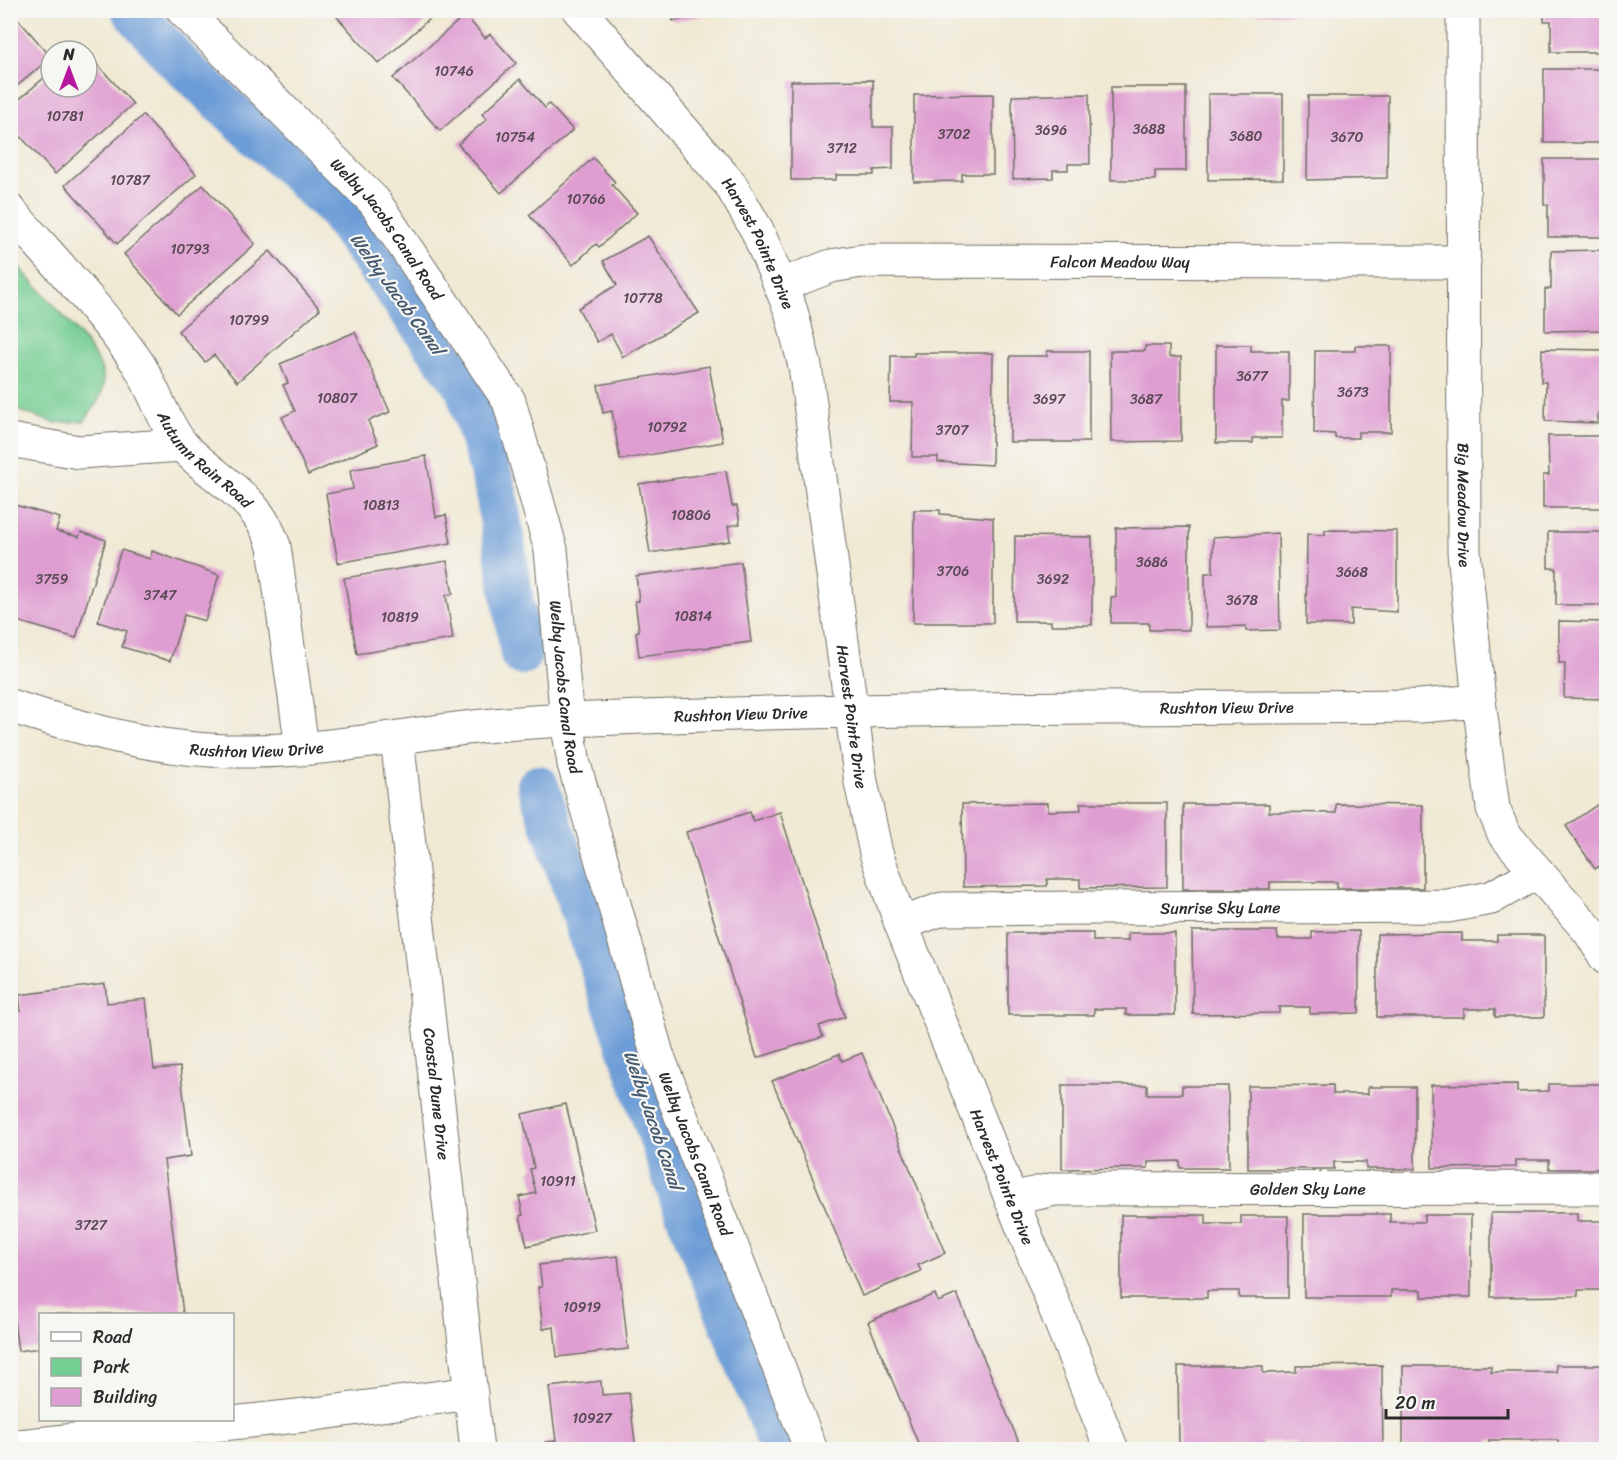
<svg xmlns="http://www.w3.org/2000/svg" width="1617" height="1460" viewBox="0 0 1617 1460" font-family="Sriracha,sans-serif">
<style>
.green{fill:#74cd93;stroke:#507c5f;stroke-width:1.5}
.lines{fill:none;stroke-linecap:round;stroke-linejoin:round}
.canal{stroke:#6d9dd7;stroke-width:42}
.building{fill:#df9ed1}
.minor-casing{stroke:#706e66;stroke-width:35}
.minor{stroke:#fff;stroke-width:33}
.labels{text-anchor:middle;stroke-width:4.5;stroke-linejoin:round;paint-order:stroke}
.number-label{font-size:14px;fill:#584854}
.street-label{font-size:16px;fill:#2b2b2b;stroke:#f6f6f2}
.water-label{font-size:18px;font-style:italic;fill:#455970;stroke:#f6f6f2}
</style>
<rect width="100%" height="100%" fill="#f6f6f2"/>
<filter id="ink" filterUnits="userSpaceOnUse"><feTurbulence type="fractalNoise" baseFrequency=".0167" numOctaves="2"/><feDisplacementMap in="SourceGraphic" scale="12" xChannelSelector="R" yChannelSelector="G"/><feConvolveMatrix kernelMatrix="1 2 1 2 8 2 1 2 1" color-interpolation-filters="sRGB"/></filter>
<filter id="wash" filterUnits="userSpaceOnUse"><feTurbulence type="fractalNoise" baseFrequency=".008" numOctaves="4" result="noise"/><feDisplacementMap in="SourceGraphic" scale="24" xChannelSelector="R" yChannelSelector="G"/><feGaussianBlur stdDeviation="1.35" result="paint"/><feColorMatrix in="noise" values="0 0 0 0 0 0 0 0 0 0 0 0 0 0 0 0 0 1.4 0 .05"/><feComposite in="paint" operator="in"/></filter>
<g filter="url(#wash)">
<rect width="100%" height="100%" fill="#f0e9d4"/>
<path class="green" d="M11,258c20,24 87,89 92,117 3,19 -9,32 -19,46l-29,2 -44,-15z"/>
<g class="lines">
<g class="canal">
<path d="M132,10l45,51 158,147 131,180 30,103 25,163"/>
<path d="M538,786l144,417 99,247"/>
</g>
</g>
<g id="blocks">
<g class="building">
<path d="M331,10h108l-60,54z"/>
<path d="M670,10h50v2l-47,9z"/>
<path d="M850,10h72v3l-72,1z"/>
<path d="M1218,10h74v4l-74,-1z"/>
<rect x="1311" y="10" width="75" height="3"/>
<path d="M1544,10h62v42h-55v-31h-7z"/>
<path d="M465,15l20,23 5,-4 26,29 -76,68 -47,-53z"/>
<path d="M18,19l33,38 -41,35v-72l3,3z"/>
<path d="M87,53l46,51 -78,70 -45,-49v-18l41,-35v15h36z"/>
<rect x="1544" y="69" width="62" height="74"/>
<path d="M520,79l25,29 4,-4 24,26 -72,63 -43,-49 29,-25 -5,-5z"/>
<path d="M873,80v47h20v42l-19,1v5h-38v5h-45v-99z"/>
<path d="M1111,87h75v84h-31v9h-44z"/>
<path d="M993,94v80h-31v7l-48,1v-87z"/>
<path d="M1089,94l1,70h-22v6h-15v8l-40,1 -1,-83z"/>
<path d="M1208,94h75v85l-75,1z"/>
<path d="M1308,96h80l-1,82 -80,2z"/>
<path d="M143,115l53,59 -79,70 -52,-59z"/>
<path d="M593,158l22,24 -3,3 25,28 -38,34 -3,-3 -23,21 -44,-50z"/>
<path d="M1544,159h62v78h-58v-32h-4z"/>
<path d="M203,185l52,59 -78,70 -53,-60z"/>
<path d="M648,236l51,77 -76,44 -12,-23 -14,8 -19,-34 39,-23 -14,-24z"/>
<path d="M1606,250v80l-61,1v-42h6v-38z"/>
<path d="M270,251l50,58 -83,73 -23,-27 -9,7 -27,-31z"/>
<path d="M355,332l35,80 -22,9 10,23 -70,31 -26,-58 13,-6 -12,-26 5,-2 -8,-19z"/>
<path d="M1216,345h35v6h38v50h-7v37h-29v5h-37z"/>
<path d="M1145,346h24v11h12v84l-70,1 -1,-91h35z"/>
<path d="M1355,346h36v86h-33v6h-23v-4l-21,-1 1,-82h40z"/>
<path d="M1542,349l64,1v64l-8,-1v10l-53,-2 1,-39h-5z"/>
<path d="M1047,351h42v91h-79v-86h37z"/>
<path d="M914,353h79l-1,112 -54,-3v-5h-26l1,-55h-23l1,-46h23z"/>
<path d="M709,366l14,76 -103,18 -8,-49 -9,2 -5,-28z"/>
<path d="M1548,436h52l1,8h5v64h-63v-33h6z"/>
<path d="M426,456l10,61 10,-2 5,28 -113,20 -12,-69 27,-5 -3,-19z"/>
<path d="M726,471l6,35h5l3,18 -12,2 2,15 -80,12 -11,-69z"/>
<path d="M15,505l45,13 -4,13 23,6 2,-5 25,8 -30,98 -66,-19v-98z"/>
<path d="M914,510h26v4l53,4v105h-80z"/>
<path d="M1189,527v103h-40v-7h-38v-26h5v-69z"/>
<path d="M1325,530l72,1v81l-46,-3v16l-45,-1 1,-90 18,1z"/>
<path d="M1548,532h58v73h-50v-37h-8z"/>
<path d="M1278,533l2,97 -34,1v-5l-40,1 -1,-54h8v-36z"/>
<path d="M1015,536l77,1v88h-41v-4h-37z"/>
<path d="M121,550l29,9 2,-8 67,24 -14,46 -21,-6 -14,46 -48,-14 5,-16 -29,-9z"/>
<path d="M447,561l6,33 -7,1 7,44 -96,15 -13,-76z"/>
<path d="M741,562l10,80 -112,14 -3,-24 3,-1 -4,-30h4l-3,-25z"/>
<path d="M1559,621l47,1v77l-42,-1 1,-35h-6z"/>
<path d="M1606,799v70l-3,-5 -8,5 -29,-43z"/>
<path d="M1048,803v8l33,-1 -1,-7h87v84l-87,1v-9h-33v7l-84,1 -1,-83z"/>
<path d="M1183,804h86v8l67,1v-9l87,1v83h-86v-6h-67v7h-87z"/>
<path d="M750,812l3,9 27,-9 65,205 -26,9 4,11 -66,21 -71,-226z"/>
<path d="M1192,931h85l1,8h34v-7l47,-1v82l-49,1v-7h-31v6l-86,1z"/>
<path d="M1008,933h85v8h35v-8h47v82h-49v-6h-32v6h-86z"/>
<path d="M1462,933v8h35v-6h47v82h-49v-8h-31v8h-87v-83z"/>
<path d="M105,984l2,19 39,-4 8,70 26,-2 11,89 -27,4 19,154h-143v34l-22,3 -8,-60v-278l11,-2 -2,-16z"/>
<path d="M862,1053l83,200 -27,12 3,6 -59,25 -90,-215 67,-27 3,7z"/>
<path d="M1517,1084v8l32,-1v-7h57v85h-57v-9h-33v7l-84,1 -1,-83z"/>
<path d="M1062,1085h85v9h35v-8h46l1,82h-49v-7l-32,1v6l-86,1z"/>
<path d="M1333,1085v9h35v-7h47v82h-49v-7h-32v7h-86v-83z"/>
<path d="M566,1104l29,126 -68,16 -7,-30 3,-1 -4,-18 17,-4 -6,-24 4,-1 -12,-54z"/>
<path d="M1491,1213h86v8h29v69h-28v6l-87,1z"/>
<path d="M1304,1214h86v8h34v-7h47v82h-49v-7h-31v7h-87z"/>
<path d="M1121,1215h85v9h35v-8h47v82h-49v-7h-32v7h-86z"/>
<path d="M618,1256l10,93 -71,8 -3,-30 -11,2 -5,-42h4l-3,-22z"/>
<path d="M935,1294l3,8 19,-8 65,156h-101l-53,-128z"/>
<path d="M1382,1365l1,85h-87v-8h-34l1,6 -84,1 -1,-83h85v7l33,-1v-6z"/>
<path d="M1556,1365h50v84h-48v-9h-69v7l-86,1v-82h88v6h65z"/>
<path d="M601,1381l1,14 27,-2 7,57h-90l-1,-8 11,-1 -7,-54z"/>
</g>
</g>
</g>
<g filter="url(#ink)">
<use href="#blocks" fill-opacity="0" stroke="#706e66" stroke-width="1.5"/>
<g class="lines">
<defs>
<g id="minor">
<path id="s1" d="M183,10l191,191 135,200 42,149 16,170 7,44 83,290 154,396"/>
<path id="s2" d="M579,10l151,174 27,46 34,81 14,55 56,416 15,71 25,71 211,526"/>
<path id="s3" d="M1463,10l1,542 15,149 14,107 11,26 86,98 16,26"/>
<path id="s4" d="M10,211c44,50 89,97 127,151 16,24 28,64 46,84 34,36 74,49 91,100l28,202"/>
<path id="s5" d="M782,285l49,-19 31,-5 602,1"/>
<path d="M10,440l69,12 103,-7"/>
<path id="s6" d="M10,706c76,24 150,45 230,45 78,1 156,-15 234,-24 39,-4 80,-7 120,-8 275,-12 551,-11 826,-13l59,-5"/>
<path id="s7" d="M397,738l80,712"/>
<path id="s8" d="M901,924l41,-15 506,-3 43,-8 46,-26"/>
<path id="s9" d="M1011,1199l44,-10 551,-1"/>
<path d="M10,1447l305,-33 156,-21"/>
</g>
</defs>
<use href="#minor" class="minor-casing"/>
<use href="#minor" class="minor"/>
</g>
</g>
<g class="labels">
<g class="number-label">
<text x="454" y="76">10746</text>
<text x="65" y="121">10781</text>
<text x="1149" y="134">3688</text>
<text x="1051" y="135">3696</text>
<text x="954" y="139">3702</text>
<text x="1246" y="141">3680</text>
<text x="515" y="142">10754</text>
<text x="1347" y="142">3670</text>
<text x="842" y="153">3712</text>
<text x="130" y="185">10787</text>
<text x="586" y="204">10766</text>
<text x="190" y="254">10793</text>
<text x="643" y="303">10778</text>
<text x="249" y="325">10799</text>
<text x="1252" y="381">3677</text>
<text x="1353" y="397">3673</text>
<text x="337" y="403">10807</text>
<text x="1049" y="404">3697</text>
<text x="1146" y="404">3687</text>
<text x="667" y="432">10792</text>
<text x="952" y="435">3707</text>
<text x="381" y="510">10813</text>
<text x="691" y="520">10806</text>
<text x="1152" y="567">3686</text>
<text x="953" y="576">3706</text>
<text x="1352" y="577">3668</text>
<text x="52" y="584">3759</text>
<text x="1053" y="584">3692</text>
<text x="160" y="600">3747</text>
<text x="1242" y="605">3678</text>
<text x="693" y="621">10814</text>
<text x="400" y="622">10819</text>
<text x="558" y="1186">10911</text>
<text x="91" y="1230">3727</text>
<text x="582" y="1312">10919</text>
<text x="592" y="1423">10927</text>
</g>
<g class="street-label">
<text dy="6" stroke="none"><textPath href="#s1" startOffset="300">Welby Jacobs Canal Road</textPath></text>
<text dy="6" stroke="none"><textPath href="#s2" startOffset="296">Harvest Pointe Drive</textPath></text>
<text dy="6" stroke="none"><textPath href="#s5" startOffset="342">Falcon Meadow Way</textPath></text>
<text dy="6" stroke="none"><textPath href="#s4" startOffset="318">Autumn Rain Road</textPath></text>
<text dy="6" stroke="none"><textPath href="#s3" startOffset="495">Big Meadow Drive</textPath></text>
<text dy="6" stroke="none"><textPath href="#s1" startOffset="804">Welby Jacobs Canal Road</textPath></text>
<text dy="6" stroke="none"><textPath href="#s6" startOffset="1224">Rushton View Drive</textPath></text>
<text dy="6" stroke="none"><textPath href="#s6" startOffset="738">Rushton View Drive</textPath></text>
<text dy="6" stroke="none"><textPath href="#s2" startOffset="782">Harvest Pointe Drive</textPath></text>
<text dy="6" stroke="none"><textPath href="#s6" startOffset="252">Rushton View Drive</textPath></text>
<text dy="6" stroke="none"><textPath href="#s8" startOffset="322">Sunrise Sky Lane</textPath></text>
<text dy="6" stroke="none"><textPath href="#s7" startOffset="358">Coastal Dune Drive</textPath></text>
<text dy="6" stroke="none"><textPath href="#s1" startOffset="1290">Welby Jacobs Canal Road</textPath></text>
<text dy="6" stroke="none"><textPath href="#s2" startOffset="1268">Harvest Pointe Drive</textPath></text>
<text dy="6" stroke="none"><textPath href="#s9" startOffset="298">Golden Sky Lane</textPath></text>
</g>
<g class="water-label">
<text transform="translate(397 294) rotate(54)" y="6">Welby Jacob Canal</text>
<text transform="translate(653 1120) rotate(71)" y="6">Welby Jacob Canal</text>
</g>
</g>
<rect width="1617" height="1460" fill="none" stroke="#f6f6f2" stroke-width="36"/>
<rect x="39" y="1313" width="195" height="108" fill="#f6f6f2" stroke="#a5a5a2" stroke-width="1.5"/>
<rect x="51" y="1332" width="30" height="9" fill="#ffffff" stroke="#a5a5a2" stroke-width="1.5"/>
<text x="93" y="1343" font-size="18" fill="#2b2b2b">Road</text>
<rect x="51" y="1358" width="30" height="18" fill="#74cd93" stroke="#a5a5a2" stroke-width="1.5"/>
<text x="93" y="1373" font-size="18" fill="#2b2b2b">Park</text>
<rect x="51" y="1388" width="30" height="18" fill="#df9ed1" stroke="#a5a5a2" stroke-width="1.5"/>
<text x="93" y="1403" font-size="18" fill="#2b2b2b">Building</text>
<g transform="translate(69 69)"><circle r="28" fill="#f6f6f2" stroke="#a5a5a2" stroke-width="1.5"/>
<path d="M0-4.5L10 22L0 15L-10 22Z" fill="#b5179e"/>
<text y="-9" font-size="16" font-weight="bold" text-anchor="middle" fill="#2b2b2b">N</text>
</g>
<path d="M1386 1409v9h122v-9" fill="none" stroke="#2b2b2b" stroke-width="3"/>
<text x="1395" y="1409" font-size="18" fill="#2b2b2b" stroke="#f6f6f2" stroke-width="4.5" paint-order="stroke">20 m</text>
</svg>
